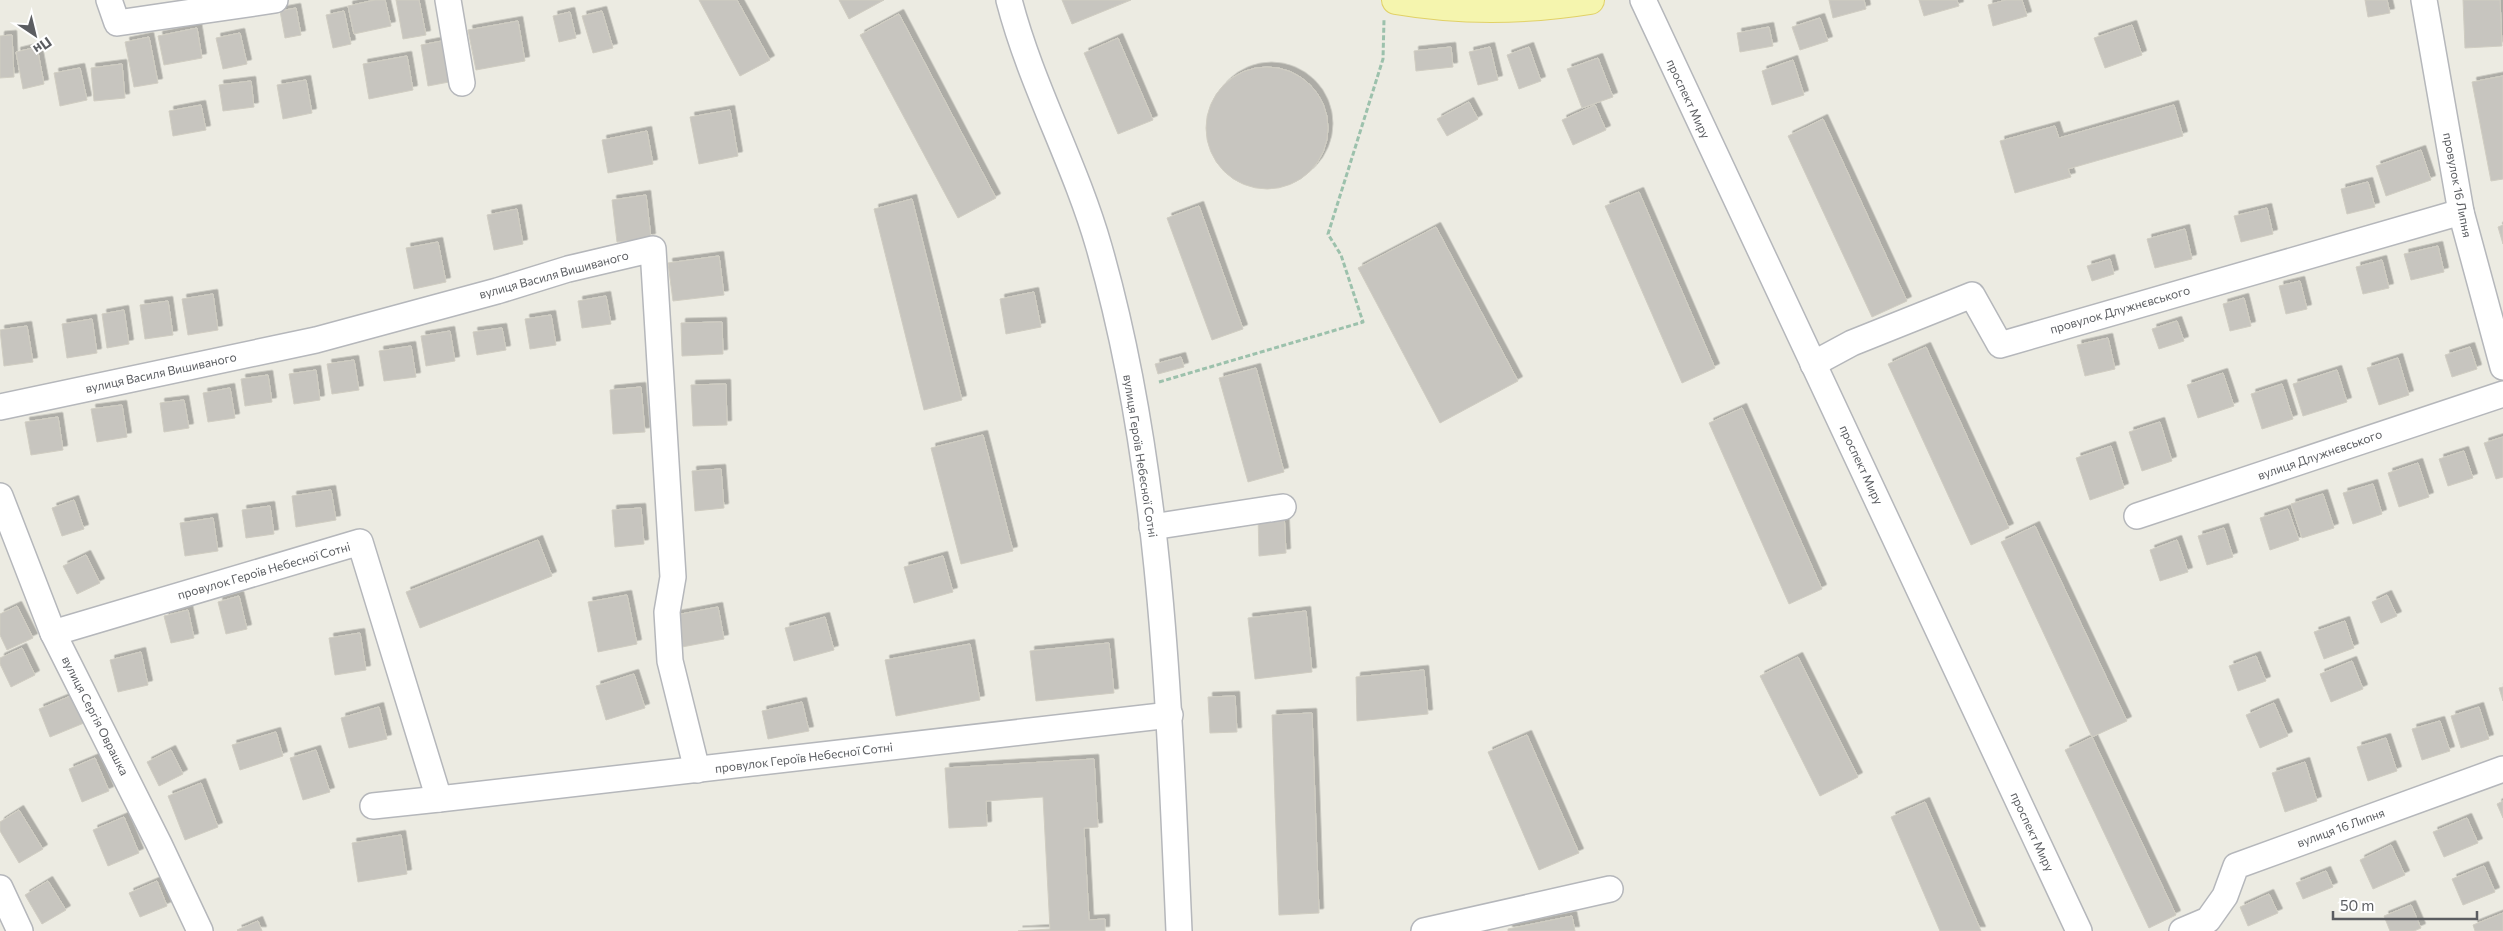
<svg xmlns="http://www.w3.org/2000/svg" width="2503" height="931" viewBox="0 0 2503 931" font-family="Commissioner,sans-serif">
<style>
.building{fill:#c7c5bf;stroke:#d0cdc2;filter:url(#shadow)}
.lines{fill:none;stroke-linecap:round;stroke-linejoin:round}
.minor-casing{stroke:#b5b7bb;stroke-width:28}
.major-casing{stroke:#e1d167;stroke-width:30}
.path{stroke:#9cc1ac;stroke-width:3;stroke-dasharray:5 2.5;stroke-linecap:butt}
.minor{stroke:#fff;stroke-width:25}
.major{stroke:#f5f5ae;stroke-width:28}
.labels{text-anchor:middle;stroke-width:4;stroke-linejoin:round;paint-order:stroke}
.street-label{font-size:12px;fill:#5b5d61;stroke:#fff}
</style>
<defs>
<filter id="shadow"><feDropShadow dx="4.5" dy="-4.5" stdDeviation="0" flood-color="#0004"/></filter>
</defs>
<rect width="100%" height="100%" fill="#ecebe2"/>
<g class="building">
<path d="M375,0h10l6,26 -37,8 -6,-28z"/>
<path d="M396,0h23l7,35 -23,4z"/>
<path d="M699,0h38l33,60 -30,16z"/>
<path d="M839,0h45l-35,19z"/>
<path d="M1062,0h69l-59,24z"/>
<path d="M1829,0h35l2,9 -33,9z"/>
<path d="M1919,0h38l2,6 -35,10z"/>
<path d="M2006,0h16l5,16 -34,10 -5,-21z"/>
<path d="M2365,0h22l3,13 -22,4z"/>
<path d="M2463,0h37l2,46 -37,2z"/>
<path d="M296,8l5,27 -16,3 -5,-27z"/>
<path d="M344,11l7,33 -18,4 -7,-33z"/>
<path d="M602,11l11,37 -20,5 -11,-37z"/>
<path d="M570,12l6,26 -17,4 -6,-26z"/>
<path d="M899,14l97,184 -38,20 -98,-183z"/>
<path d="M1820,18l8,23 -28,9 -8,-23z"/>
<path d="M518,21l7,40 -49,9 -8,-40z"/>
<path d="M2132,25l10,30 -37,13 -11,-30z"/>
<path d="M1769,27l4,19 -33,6 -3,-19z"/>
<path d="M197,28l5,30 -38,7 -6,-29z"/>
<path d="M240,33l7,31 -24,5 -7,-31z"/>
<path d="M12,35l2,42 -14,1v-42z"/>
<path d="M149,37l9,46 -24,4 -9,-45z"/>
<path d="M1118,38l35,82 -35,14 -34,-81z"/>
<path d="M442,41l7,41 -21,4 -7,-41z"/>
<path d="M37,47l7,37 -21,5 -7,-37z"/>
<path d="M1451,47l2,20 -37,4 -2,-20z"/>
<path d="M1490,47l8,33 -20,5 -9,-33z"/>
<path d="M1529,47l12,34 -22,8 -12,-34z"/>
<path d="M407,56l6,34 -44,9 -6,-35z"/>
<path d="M1598,58l15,39 -31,11 -15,-39z"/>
<path d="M1793,60l11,35 -32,10 -10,-34z"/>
<path d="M122,64l3,34 -31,3 -3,-33z"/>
<circle cx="1267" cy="128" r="61"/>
<path d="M80,68l7,32 -27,6 -6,-33z"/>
<path d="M2503,76v103l-12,2 -19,-99z"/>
<path d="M306,80l6,33 -29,6 -6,-34z"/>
<path d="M251,81l3,26 -31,4 -4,-26z"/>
<path d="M1469,102l9,17 -31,17 -10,-17z"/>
<path d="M201,105l5,25 -33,6 -4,-25z"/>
<path d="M1595,105l11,25 -33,15 -11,-25z"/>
<path d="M2174,105l9,31 -115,33 3,8 -56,16 -15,-52 55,-15 4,12z"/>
<path d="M730,110l8,46 -39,8 -9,-47z"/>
<path d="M1823,119l84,182 -35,16 -84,-181z"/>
<path d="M647,131l6,33 -45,9 -6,-33z"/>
<path d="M2421,150l10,30 -45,16 -10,-30z"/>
<path d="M2368,182l7,25 -28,7 -6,-25z"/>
<path d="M1639,192l76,176 -33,15 -77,-177z"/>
<path d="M646,195l5,43 -34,4 -5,-42z"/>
<path d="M912,199l50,201 -38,10 -50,-201z"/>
<path d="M1199,206l44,123 -31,11 -45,-122z"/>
<path d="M2267,208l6,26 -32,8 -7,-26z"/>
<path d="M517,209l6,35 -29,6 -7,-35z"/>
<path d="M2503,225v19l-5,-17z"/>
<path d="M1436,227l82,154 -78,42 -82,-155z"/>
<path d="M2185,229l7,30 -37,9 -8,-29z"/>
<path d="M438,242l8,40 -32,7 -8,-41z"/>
<path d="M2438,246l6,26 -33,8 -7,-26z"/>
<path d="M719,256l5,39 -51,6 -5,-38z"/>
<path d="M2110,259l4,15 -22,7 -5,-15z"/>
<path d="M2382,260l7,28 -26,6 -7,-27z"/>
<path d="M2300,281l7,28 -21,5 -7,-28z"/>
<path d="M1034,292l7,35 -35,7 -6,-35z"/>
<path d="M213,294l5,36 -30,5 -6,-36z"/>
<path d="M606,296l5,28 -29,4 -4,-27z"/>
<path d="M2244,298l7,28 -21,5 -7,-27z"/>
<path d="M168,301l5,34 -28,4 -5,-34z"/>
<path d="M124,310l5,34 -22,4 -5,-34z"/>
<path d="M551,315l5,30 -26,4 -5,-30z"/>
<path d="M92,319l5,34 -30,5 -5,-34z"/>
<path d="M2177,321l7,20 -25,8 -7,-20z"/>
<path d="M722,322l1,32 -41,2 -1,-33z"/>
<path d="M27,326l6,36 -29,4 -4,-36z"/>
<path d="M502,328l4,22 -29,5 -4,-23z"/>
<path d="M450,331l5,30 -29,5 -5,-30z"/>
<path d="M2108,338l7,31 -30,7 -8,-31z"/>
<path d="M411,346l5,31 -32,4 -5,-30z"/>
<path d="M1926,347l83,181 -38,17 -83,-181z"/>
<path d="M2470,347l7,22 -25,8 -7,-22z"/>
<path d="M1181,357l3,10 -26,7 -3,-10z"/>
<path d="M2398,358l11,37 -30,10 -12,-37z"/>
<path d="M354,360l5,30 -27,4 -5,-30z"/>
<path d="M1256,368l28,104 -36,10 -29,-104z"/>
<path d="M316,370l4,30 -26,4 -5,-30z"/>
<path d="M2337,370l10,32 -44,14 -10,-32z"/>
<path d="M2223,373l11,33 -36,12 -11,-33z"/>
<path d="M268,375l4,27 -27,4 -4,-27z"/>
<path d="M726,384l1,41 -34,1 -2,-41z"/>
<path d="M2282,384l11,35 -31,10 -11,-35z"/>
<path d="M641,387l4,45 -32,2 -3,-44z"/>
<path d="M230,388l5,30 -27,4 -5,-29z"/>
<path d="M184,400l5,28 -25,4 -4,-29z"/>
<path d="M122,405l5,32 -30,5 -6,-33z"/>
<path d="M1742,408l80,181 -33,15 -80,-181z"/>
<path d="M58,417l5,33 -32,5 -6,-33z"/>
<path d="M2160,422l12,39 -30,10 -13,-39z"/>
<path d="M983,435l30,116 -52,13 -30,-116z"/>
<path d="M2503,437v40l-7,2 -12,-36z"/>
<path d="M2111,446l13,42 -34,12 -14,-42z"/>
<path d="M2464,451l9,27 -25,8 -9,-27z"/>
<path d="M2418,463l11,34 -30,10 -11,-34z"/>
<path d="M721,469l3,39 -29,3 -3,-40z"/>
<path d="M2373,484l9,30 -29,10 -10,-31z"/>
<path d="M331,490l5,30 -40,7 -4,-31z"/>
<path d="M2323,494l11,34 -32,10 -11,-34z"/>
<path d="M74,500l10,29 -22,7 -10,-28z"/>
<path d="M270,506l4,28 -28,4 -4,-28z"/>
<path d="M641,508l3,36 -29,3 -3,-37z"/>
<path d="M2288,509l11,31 -29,10 -10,-32z"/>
<path d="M1284,512l2,41 -27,3 -1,-41z"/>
<path d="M213,518l5,33 -33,5 -5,-33z"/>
<path d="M2035,526l92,195 -35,16 -91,-195z"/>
<path d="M2224,528l9,29 -26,8 -9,-29z"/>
<path d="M538,540l14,36 -132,52 -14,-36z"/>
<path d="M2177,540l11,32 -28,9 -10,-31z"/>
<path d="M86,555l14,28 -23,11 -14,-28z"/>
<path d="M943,556l10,36 -39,11 -10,-36z"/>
<path d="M627,595l10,49 -39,8 -10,-50z"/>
<path d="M2387,595l10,21 -16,7 -9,-21z"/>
<path d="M239,596l8,33 -21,5 -8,-32z"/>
<path d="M17,606l16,32 -26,12 -7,-15v-21z"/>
<path d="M718,607l6,32 -42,8 -6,-32z"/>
<path d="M188,610l6,28 -23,5 -7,-27z"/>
<path d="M1306,611l6,61 -57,7 -7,-61z"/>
<path d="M825,617l9,33 -40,11 -9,-33z"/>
<path d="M2345,621l9,27 -30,11 -10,-27z"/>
<path d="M360,633l6,37 -31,5 -6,-37z"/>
<path d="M1109,643l5,50 -78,8 -6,-50z"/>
<path d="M970,644l10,56 -84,16 -11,-56z"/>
<path d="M22,648l13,27 -24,12 -11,-23v-6z"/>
<path d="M141,652l7,33 -30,7 -8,-32z"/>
<path d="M2256,656l10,25 -28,10 -9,-25z"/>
<path d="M1798,657l60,120 -38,19 -60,-120z"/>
<path d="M2352,661l11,28 -32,13 -11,-28z"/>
<path d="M1424,670l4,44 -71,7 -1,-44z"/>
<path d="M634,674l11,34 -39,12 -10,-34z"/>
<path d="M2503,687v14l-4,-13z"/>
<path d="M73,695l11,28 -34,14 -11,-28z"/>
<path d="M1235,696l2,36 -27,1 -2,-36z"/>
<path d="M802,702l7,29 -41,8 -6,-28z"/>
<path d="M2274,703l14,33 -28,12 -14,-33z"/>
<path d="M379,707l8,32 -38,9 -8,-30z"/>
<path d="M2479,707l10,32 -28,9 -10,-32z"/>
<path d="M1312,713l7,200 -40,2 -7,-200z"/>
<path d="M2440,721l10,30 -28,9 -10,-31z"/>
<path d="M276,732l7,24 -43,14 -8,-25z"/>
<path d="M1527,735l52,118 -40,17 -51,-118z"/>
<path d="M2092,737l84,178 -27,13 -84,-178z"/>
<path d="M2386,738l11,33 -29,10 -11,-34z"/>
<path d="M171,750l12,24 -24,12 -12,-24z"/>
<path d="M316,750l14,42 -27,8 -13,-42z"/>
<path d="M95,758l14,33 -27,11 -13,-33z"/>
<path d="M1094,759l4,68 -14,1 5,92 16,-1v12h-87l32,-2 -7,-132 -57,4 1,25 -38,2 -4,-60z"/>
<path d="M2305,762l12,39 -32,11 -13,-39z"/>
<path d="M201,783l17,44 -33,13 -17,-44z"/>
<path d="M2503,801v17l-6,-14z"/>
<path d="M1925,802l56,129h-41l-49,-114z"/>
<path d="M19,810l24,39 -24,14 -19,-32v-9z"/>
<path d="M124,817l15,36 -31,13 -15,-36z"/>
<path d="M2467,818l11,25 -34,14 -11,-25z"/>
<path d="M401,835l6,39 -49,8 -6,-39z"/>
<path d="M2391,845l14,30 -32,14 -13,-29z"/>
<path d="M2484,866l11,26 -32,13 -11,-26z"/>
<path d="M2326,871l7,16 -30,12 -7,-16z"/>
<path d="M48,881l18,29 -24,14 -17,-29z"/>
<path d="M157,881l10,25 -27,11 -11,-24z"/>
<path d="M2269,894l9,19 -30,13 -8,-19z"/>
<path d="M2411,905l10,23 -7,3h-24l-6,-15z"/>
<path d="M2503,913v18h-28l-2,-6z"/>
<path d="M1572,916l3,15h-67v-2z"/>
<path d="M258,921l4,10h-24l-1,-1z"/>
</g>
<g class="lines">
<defs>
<g id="minor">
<path d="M109,0l8,23 158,-23"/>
<path d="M448,0l14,83"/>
<path d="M1009,0c22,85 66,163 90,247 63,220 70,457 80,684"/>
<path d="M1643,0l436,931"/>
<path d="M2424,0l37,212 42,155"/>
<path d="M1813,364l39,-21 120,-48 28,50 461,-133"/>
<path d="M0,407l316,-67 181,-49 71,-22 85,-20 20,328 -6,35 3,49 27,109"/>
<path d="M0,496l53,137 106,211 41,87"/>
<path d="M2137,516l366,-122"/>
<path d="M1152,527l131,-20"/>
<path d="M53,633l307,-91 79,257 731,-84"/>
<path d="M373,806l66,-7"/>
<path d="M0,888l20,43"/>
<path d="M1424,931l186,-42"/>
<path d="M2182,931l26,-11 17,-24 11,-30 267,-97"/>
</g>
<path id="major" d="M1396,0c64,11 131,10 194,0"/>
</defs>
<use href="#minor" class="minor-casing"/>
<use href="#major" class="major-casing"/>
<path class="path" d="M1159,382l204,-60 -22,-67 -13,-21 55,-175 1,-39"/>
<use href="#minor" class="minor"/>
<use href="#major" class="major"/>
</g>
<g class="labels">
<g class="street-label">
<text transform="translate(1688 99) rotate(65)" y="4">проспект Миру</text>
<text transform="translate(2457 185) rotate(79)" y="4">провулок 16 Липня</text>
<text transform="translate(554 275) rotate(-15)" y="4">вулиця Василя Вишиваного</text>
<text transform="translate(2120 310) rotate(-16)" y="4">провулок Длужнєвського</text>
<text transform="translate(161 373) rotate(-12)" y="4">вулиця Василя Вишиваного</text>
<text transform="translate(2320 455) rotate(-19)" y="4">вулиця Длужнєвського</text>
<text transform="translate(1140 456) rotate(81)" y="4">вулиця Героїв Небесної Сотні</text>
<text transform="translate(1861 465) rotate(65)" y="4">проспект Миру</text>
<text transform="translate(264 571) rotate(-16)" y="4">провулок Героїв Небесної Сотні</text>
<text transform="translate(95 716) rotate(63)" y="4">вулиця Сергія Оврашка</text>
<text transform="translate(804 758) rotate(-7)" y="4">провулок Героїв Небесної Сотні</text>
<text transform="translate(2341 828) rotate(-20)" y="4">вулиця 16 Липня</text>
<text transform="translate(2032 832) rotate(65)" y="4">проспект Миру</text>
</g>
</g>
<g transform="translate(35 35) rotate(145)" stroke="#ffffff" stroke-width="4" paint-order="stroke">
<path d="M0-4L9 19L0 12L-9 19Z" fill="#5b5d61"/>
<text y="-8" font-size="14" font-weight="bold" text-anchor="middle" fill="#5b5d61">Пн</text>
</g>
<path d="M2333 911v8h144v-8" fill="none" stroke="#5b5d61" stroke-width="2.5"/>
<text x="2340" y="911" font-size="15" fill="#5b5d61" stroke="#ffffff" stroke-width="4" paint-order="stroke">50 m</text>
</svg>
